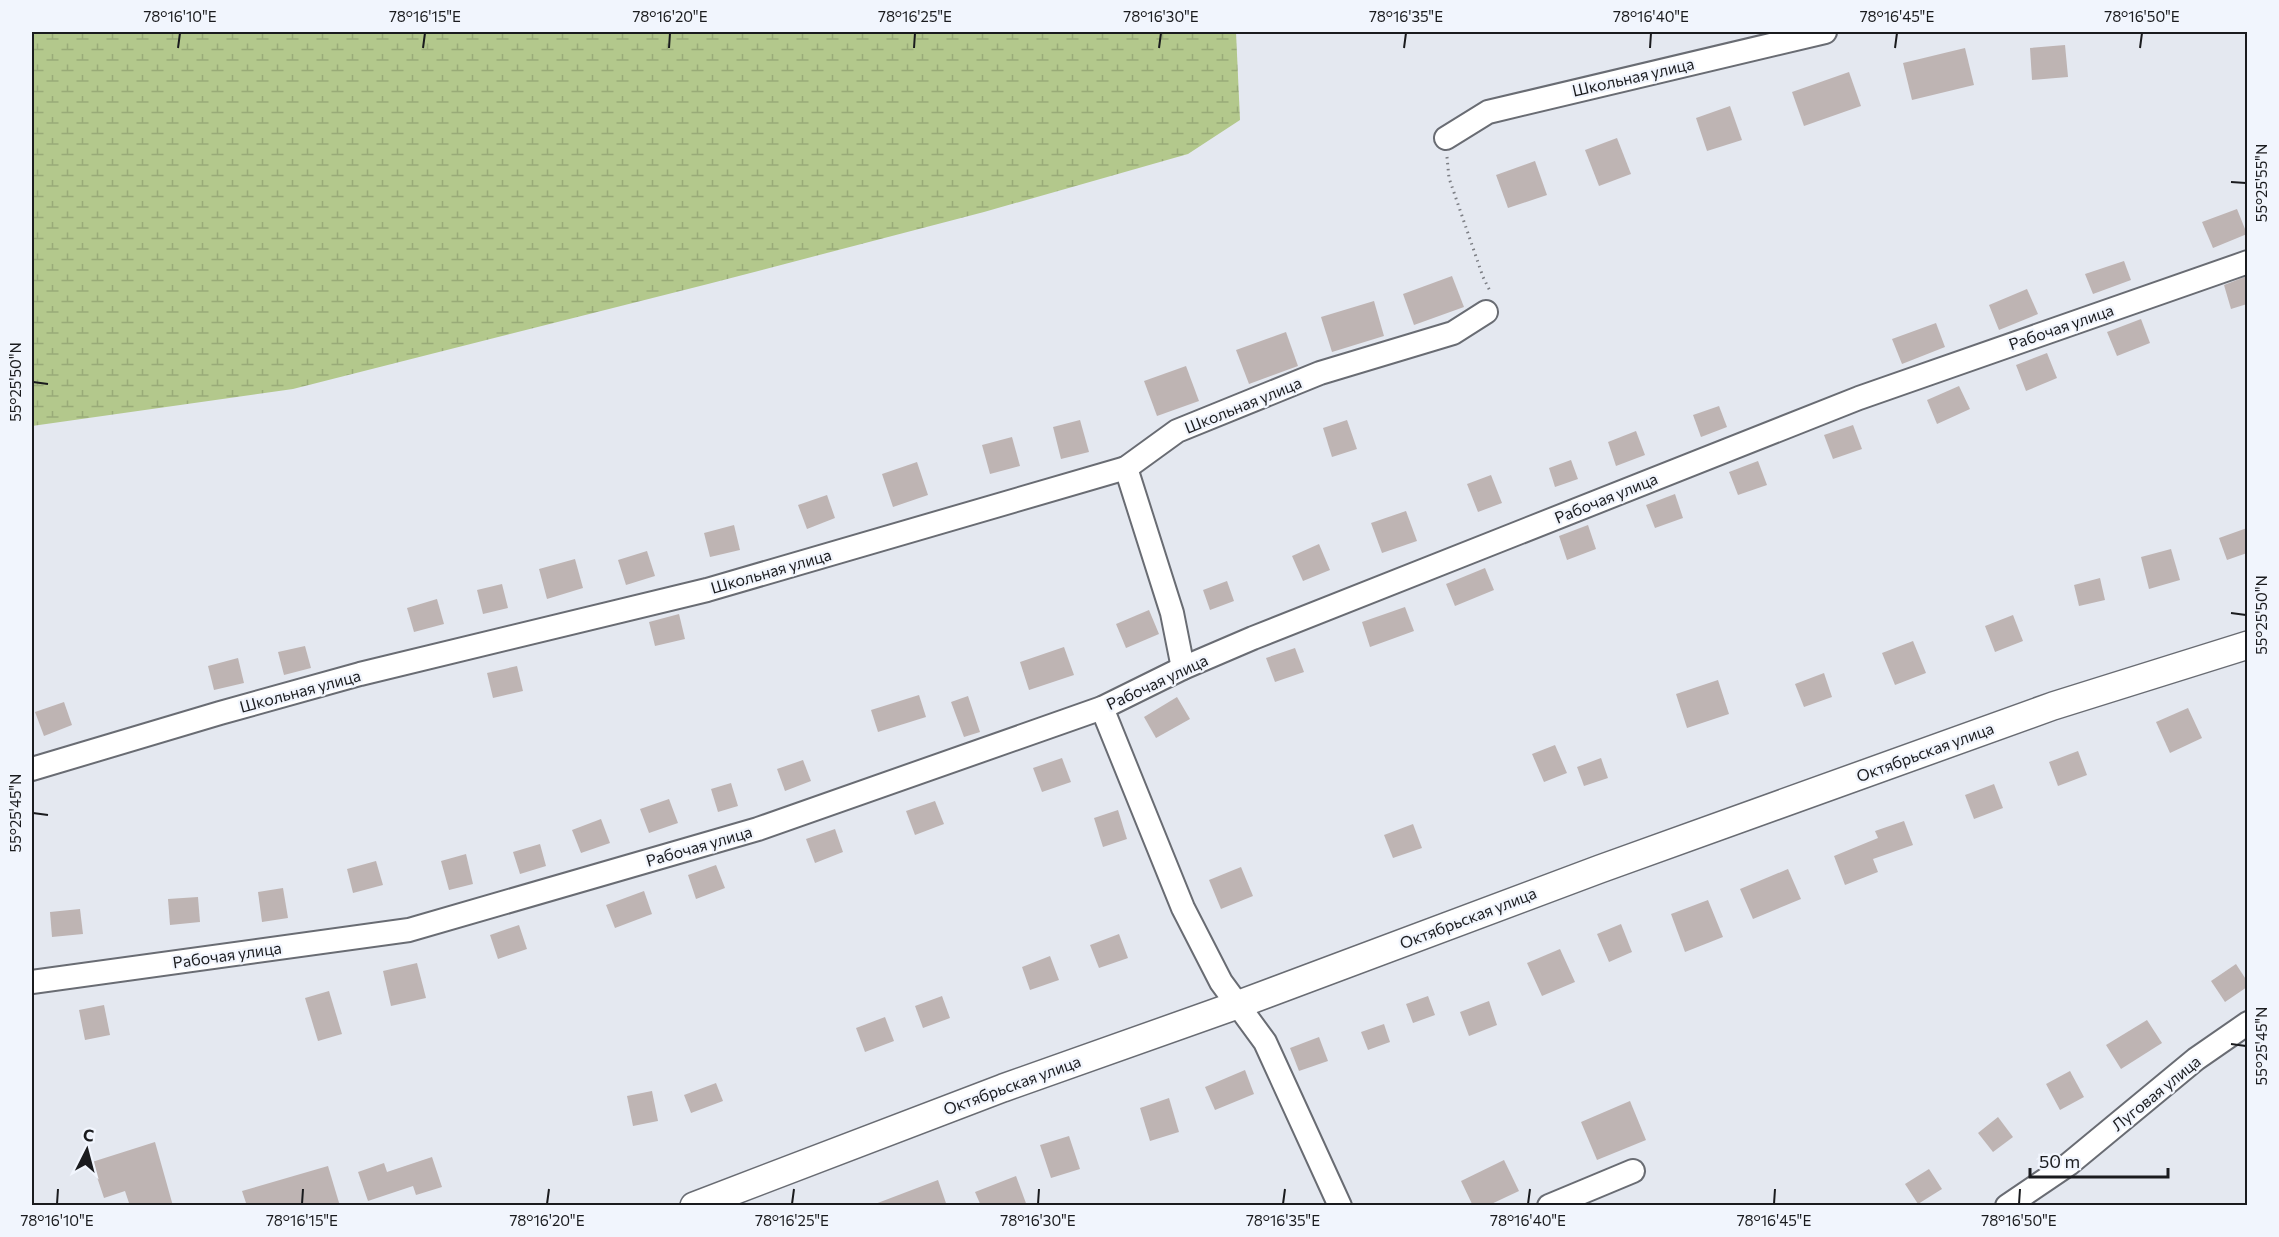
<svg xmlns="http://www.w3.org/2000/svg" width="2279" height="1237" viewBox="0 0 2279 1237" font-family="Commissioner,sans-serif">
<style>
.wetland{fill:url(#wetland-marsh)}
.building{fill:#beb4b3}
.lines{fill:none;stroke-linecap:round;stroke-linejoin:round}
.minor-casing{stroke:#696c73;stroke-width:26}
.tertiary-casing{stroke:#696c73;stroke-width:30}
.path{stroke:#7c7e84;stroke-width:3;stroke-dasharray:1.5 4.5;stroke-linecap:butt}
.minor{stroke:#fff;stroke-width:22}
.tertiary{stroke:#fff;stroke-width:27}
.ticks{fill:none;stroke:#1a1b1e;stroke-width:2}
.labels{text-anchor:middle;stroke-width:4.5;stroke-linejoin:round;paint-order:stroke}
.street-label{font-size:16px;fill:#1a1b1e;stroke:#f1f5fd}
.neatline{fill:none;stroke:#1a1b1e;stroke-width:2}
.ticks-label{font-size:15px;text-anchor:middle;fill:#1a1b1e}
</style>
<defs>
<pattern id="wetland-marsh" width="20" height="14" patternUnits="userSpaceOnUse" patternTransform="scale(1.5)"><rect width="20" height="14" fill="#b3c88c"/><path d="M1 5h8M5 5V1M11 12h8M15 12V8" fill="none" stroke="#99ab78"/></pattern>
</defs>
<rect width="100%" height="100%" fill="#e4e8f0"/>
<path class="wetland" d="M32,32h1204l4,88 -52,34 -204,58 -276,72 -415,105 -261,37z"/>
<g class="building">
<path d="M2065,45l3,32 -36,3 -2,-32z"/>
<path d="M1965,48l9,37 -62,15 -9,-37z"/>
<path d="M1849,72l12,34 -57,20 -12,-34z"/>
<path d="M1730,106l12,34 -35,11 -11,-33z"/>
<path d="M1617,138l14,36 -32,12 -14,-36z"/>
<path d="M1535,161l12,34 -39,13 -12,-33z"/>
<path d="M2237,209l10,25 -34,14 -11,-26z"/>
<path d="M2124,261l7,19 -38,14 -8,-20z"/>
<path d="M1452,276l12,31 -50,18 -11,-31z"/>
<path d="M2247,276v28l-16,5 -7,-24z"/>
<path d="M2027,289l11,25 -39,16 -10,-25z"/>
<path d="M1374,301l10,35 -52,16 -11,-35z"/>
<path d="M2141,319l9,24 -33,13 -10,-24z"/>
<path d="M1936,323l9,24 -43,17 -10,-25z"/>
<path d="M1286,332l12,34 -49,18 -13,-34z"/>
<path d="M2047,353l10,25 -31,13 -10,-26z"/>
<path d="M1186,366l13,35 -42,15 -13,-35z"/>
<path d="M1959,386l11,23 -33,15 -10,-24z"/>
<path d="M1719,406l8,21 -26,10 -8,-22z"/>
<path d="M1080,420l9,32 -28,7 -8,-32z"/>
<path d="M1347,420l10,29 -25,8 -9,-29z"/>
<path d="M1853,425l9,24 -29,10 -9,-24z"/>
<path d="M1636,431l9,24 -29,11 -8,-24z"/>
<path d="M1012,437l8,29 -30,8 -8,-29z"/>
<path d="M1571,460l7,19 -23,8 -6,-19z"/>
<path d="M1758,461l9,24 -29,10 -9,-23z"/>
<path d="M917,462l11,33 -35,12 -11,-33z"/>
<path d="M1491,475l11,28 -24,9 -11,-28z"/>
<path d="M1675,494l8,24 -28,10 -9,-23z"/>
<path d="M827,495l8,23 -28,11 -9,-24z"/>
<path d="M1406,511l11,30 -35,12 -11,-30z"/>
<path d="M734,525l6,25 -30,7 -6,-24z"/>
<path d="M1588,525l8,24 -29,11 -8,-24z"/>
<path d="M2247,528v25l-20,7 -8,-22z"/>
<path d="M1319,544l11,26 -27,11 -11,-25z"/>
<path d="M2171,549l9,31 -31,9 -8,-32z"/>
<path d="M647,551l8,25 -29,9 -8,-25z"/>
<path d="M575,559l8,29 -36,11 -8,-30z"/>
<path d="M1485,568l9,22 -39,16 -9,-22z"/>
<path d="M2100,578l5,22 -26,6 -5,-21z"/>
<path d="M1227,581l7,20 -24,9 -7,-20z"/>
<path d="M502,584l6,24 -25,6 -6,-24z"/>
<path d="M437,599l7,25 -30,8 -7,-24z"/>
<path d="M1405,607l9,24 -44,16 -8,-25z"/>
<path d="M1149,610l10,24 -33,14 -10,-24z"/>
<path d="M679,614l6,25 -30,7 -6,-24z"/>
<path d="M2013,615l10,26 -28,11 -10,-26z"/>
<path d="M1913,641l13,32 -31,12 -13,-32z"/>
<path d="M305,646l6,22 -27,7 -6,-23z"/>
<path d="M1064,647l10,28 -45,15 -9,-28z"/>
<path d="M1295,648l9,24 -29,10 -9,-24z"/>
<path d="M238,658l6,25 -30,7 -6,-24z"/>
<path d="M517,666l6,25 -30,7 -6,-25z"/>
<path d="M1824,673l8,24 -28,10 -9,-23z"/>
<path d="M1718,680l11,34 -42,14 -11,-34z"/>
<path d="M919,695l7,22 -48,15 -7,-22z"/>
<path d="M968,696l12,36 -16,5 -13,-35z"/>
<path d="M1177,697l13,22 -34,19 -12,-21z"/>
<path d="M64,702l8,23 -28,11 -9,-24z"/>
<path d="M2188,708l14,30 -32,15 -14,-31z"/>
<path d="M1555,745l12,28 -23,9 -12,-28z"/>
<path d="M2078,751l9,24 -29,11 -9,-24z"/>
<path d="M1062,758l9,24 -29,10 -9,-24z"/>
<path d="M1601,758l7,20 -24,8 -7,-19z"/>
<path d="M803,760l8,21 -26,10 -8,-22z"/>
<path d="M731,783l7,23 -20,6 -7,-23z"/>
<path d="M1994,784l9,24 -29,11 -9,-24z"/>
<path d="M669,799l9,24 -29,10 -9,-24z"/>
<path d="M935,801l9,23 -29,11 -9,-24z"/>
<path d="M1118,810l9,29 -24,8 -9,-29z"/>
<path d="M601,819l9,24 -29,10 -9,-23z"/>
<path d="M1904,821l9,24 -40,14 5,13 -33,13 -11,-29 44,-18 -3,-7z"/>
<path d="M1413,824l9,24 -29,10 -9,-23z"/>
<path d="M835,829l8,23 -28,11 -9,-24z"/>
<path d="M540,844l6,22 -26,8 -7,-22z"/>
<path d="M466,854l7,30 -24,6 -8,-29z"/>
<path d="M376,861l7,24 -30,8 -6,-24z"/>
<path d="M716,865l9,23 -29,11 -8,-24z"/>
<path d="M1241,867l12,29 -32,13 -12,-29z"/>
<path d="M1788,869l13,30 -48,20 -13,-30z"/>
<path d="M283,888l5,30 -26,4 -4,-30z"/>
<path d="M644,891l8,23 -37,14 -9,-23z"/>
<path d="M198,897l2,25 -30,3 -2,-26z"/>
<path d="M1708,900l15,37 -38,15 -14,-38z"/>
<path d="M80,909l3,25 -31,3 -2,-25z"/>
<path d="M1621,924l11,28 -23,10 -12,-28z"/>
<path d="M519,925l8,24 -29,10 -8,-24z"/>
<path d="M1119,934l9,24 -29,10 -9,-23z"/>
<path d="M1560,949l15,33 -33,14 -15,-33z"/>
<path d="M1050,956l9,24 -29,10 -8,-23z"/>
<path d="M417,963l9,35 -35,8 -8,-35z"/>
<path d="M2236,964l11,17v6l-22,15 -14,-21z"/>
<path d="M329,991l13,43 -24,7 -13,-43z"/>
<path d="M942,996l8,22 -27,10 -8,-22z"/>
<path d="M1428,996l7,19 -22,8 -7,-19z"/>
<path d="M1489,1001l8,24 -28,11 -9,-24z"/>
<path d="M104,1005l6,30 -25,5 -6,-30z"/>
<path d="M885,1017l9,24 -29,11 -9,-24z"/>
<path d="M2147,1020l15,23 -41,26 -15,-24z"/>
<path d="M1384,1024l6,18 -22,8 -7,-18z"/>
<path d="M1319,1037l9,24 -29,10 -9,-23z"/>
<path d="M1245,1070l9,24 -39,16 -10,-23z"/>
<path d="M2070,1071l14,26 -24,13 -14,-26z"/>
<path d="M716,1083l7,18 -32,12 -7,-18z"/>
<path d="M652,1091l6,30 -25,5 -6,-30z"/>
<path d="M1169,1098l10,34 -29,9 -10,-33z"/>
<path d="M1630,1101l16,39 -49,20 -16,-38z"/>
<path d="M1998,1117l15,20 -20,15 -15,-19z"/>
<path d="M1069,1136l11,33 -29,9 -11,-33z"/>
<path d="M155,1142l18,64h-43l-5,-15 -21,7 -12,-36z"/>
<path d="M432,1157l10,30 -26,8 -3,-9 -45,15 -10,-29 26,-9 3,9z"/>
<path d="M1504,1160l15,31 -32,15h-14l-12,-25z"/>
<path d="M328,1166l12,40h-93l-5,-15z"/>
<path d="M1929,1169l13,20 -24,15 -13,-20z"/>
<path d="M1016,1176l11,30h-46l-6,-14z"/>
<path d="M938,1180l9,26h-72v-2z"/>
</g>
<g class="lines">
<defs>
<g id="minor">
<path d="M1446,138l42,-26 337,-80"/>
<path d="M1126,468l46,145 11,55"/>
<path d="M1102,708l81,200 38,74 44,60 75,164"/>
<path d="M32,769l188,-56 140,-39 347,-84 419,-122 51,-37 143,-58 133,-40 33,-21"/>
<path d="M32,982l377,-52 349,-101 344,-121 81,-40 70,-30 606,-240 389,-136"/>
<path d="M1549,1206l84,-35"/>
<path d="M2007,1206l62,-42 127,-105 52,-36"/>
</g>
<path id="tertiary" d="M694,1206l309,-118 234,-83 363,-136 453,-163 195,-61"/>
</defs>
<use href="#minor" class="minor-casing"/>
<use href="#tertiary" class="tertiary-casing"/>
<path class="path" d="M1447,157l2,21 34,99 8,16"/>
<use href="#minor" class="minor"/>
<use href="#tertiary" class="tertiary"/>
</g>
<path class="ticks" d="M178,48l2,-15M423,48l2,-15M669,48l1,-15M914,48l1,-15M1159,48l2,-15M1404,48l2,-15M1650,48l1,-15M1895,48l2,-15M2140,48l2,-15M2231,182l15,1M33,382l15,2M2231,613l15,2M33,813l15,2M2231,1044l15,2M57,1204l1,-15M302,1204l1,-15M547,1204l2,-15M792,1204l2,-15M1038,1204l1,-15M1283,1204l2,-15M1528,1204l2,-15M1774,1204l1,-15M2019,1204l1,-15"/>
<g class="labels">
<g class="street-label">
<text transform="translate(1633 77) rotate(-13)" y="6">Школьная улица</text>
<text transform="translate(2061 327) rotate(-19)" y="6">Рабочая улица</text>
<text transform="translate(1243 405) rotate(-22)" y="6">Школьная улица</text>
<text transform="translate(1606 498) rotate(-22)" y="6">Рабочая улица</text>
<text transform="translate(771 571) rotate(-16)" y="6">Школьная улица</text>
<text transform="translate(1157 682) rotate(-25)" y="6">Рабочая улица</text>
<text transform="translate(300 691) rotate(-15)" y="6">Школьная улица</text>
<text transform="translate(1925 752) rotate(-20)" y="6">Октябрьская улица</text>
<text transform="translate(699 846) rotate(-16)" y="6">Рабочая улица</text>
<text transform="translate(1468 918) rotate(-21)" y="6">Октябрьская улица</text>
<text transform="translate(227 955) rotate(-8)" y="6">Рабочая улица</text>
<text transform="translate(1012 1085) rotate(-20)" y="6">Октябрьская улица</text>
<text transform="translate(2156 1093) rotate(-39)" y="6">Луговая улица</text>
</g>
</g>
<rect width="2279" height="1237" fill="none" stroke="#f1f5fd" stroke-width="66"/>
<g transform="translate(87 1150) rotate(6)" stroke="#f1f5fd" stroke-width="4.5" paint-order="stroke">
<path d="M0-4.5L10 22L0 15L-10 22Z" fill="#1a1b1e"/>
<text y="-9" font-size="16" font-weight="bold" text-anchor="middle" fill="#1a1b1e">С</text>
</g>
<path d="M2030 1168v9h138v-9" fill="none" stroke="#1a1b1e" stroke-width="3"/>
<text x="2039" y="1168" font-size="18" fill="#1a1b1e" stroke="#f1f5fd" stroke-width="4.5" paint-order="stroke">50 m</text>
<rect x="33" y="33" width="2213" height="1171" class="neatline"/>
<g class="ticks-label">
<text x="180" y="22">78°16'10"E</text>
<text x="425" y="22">78°16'15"E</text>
<text x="670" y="22">78°16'20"E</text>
<text x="915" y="22">78°16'25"E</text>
<text x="1161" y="22">78°16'30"E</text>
<text x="1406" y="22">78°16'35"E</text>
<text x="1651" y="22">78°16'40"E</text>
<text x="1897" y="22">78°16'45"E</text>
<text x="2142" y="22">78°16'50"E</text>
<text transform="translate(2262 183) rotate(-90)" y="5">55°25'55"N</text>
<text transform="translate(16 382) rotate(-90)" y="5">55°25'50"N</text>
<text transform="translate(2262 615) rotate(-90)" y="5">55°25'50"N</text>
<text transform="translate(16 813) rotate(-90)" y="5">55°25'45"N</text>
<text transform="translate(2262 1046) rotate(-90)" y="5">55°25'45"N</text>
<text x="57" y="1226">78°16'10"E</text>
<text x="302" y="1226">78°16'15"E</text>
<text x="547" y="1226">78°16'20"E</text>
<text x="792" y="1226">78°16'25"E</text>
<text x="1038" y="1226">78°16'30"E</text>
<text x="1283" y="1226">78°16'35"E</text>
<text x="1528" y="1226">78°16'40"E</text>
<text x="1774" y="1226">78°16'45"E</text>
<text x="2019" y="1226">78°16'50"E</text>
</g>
</svg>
